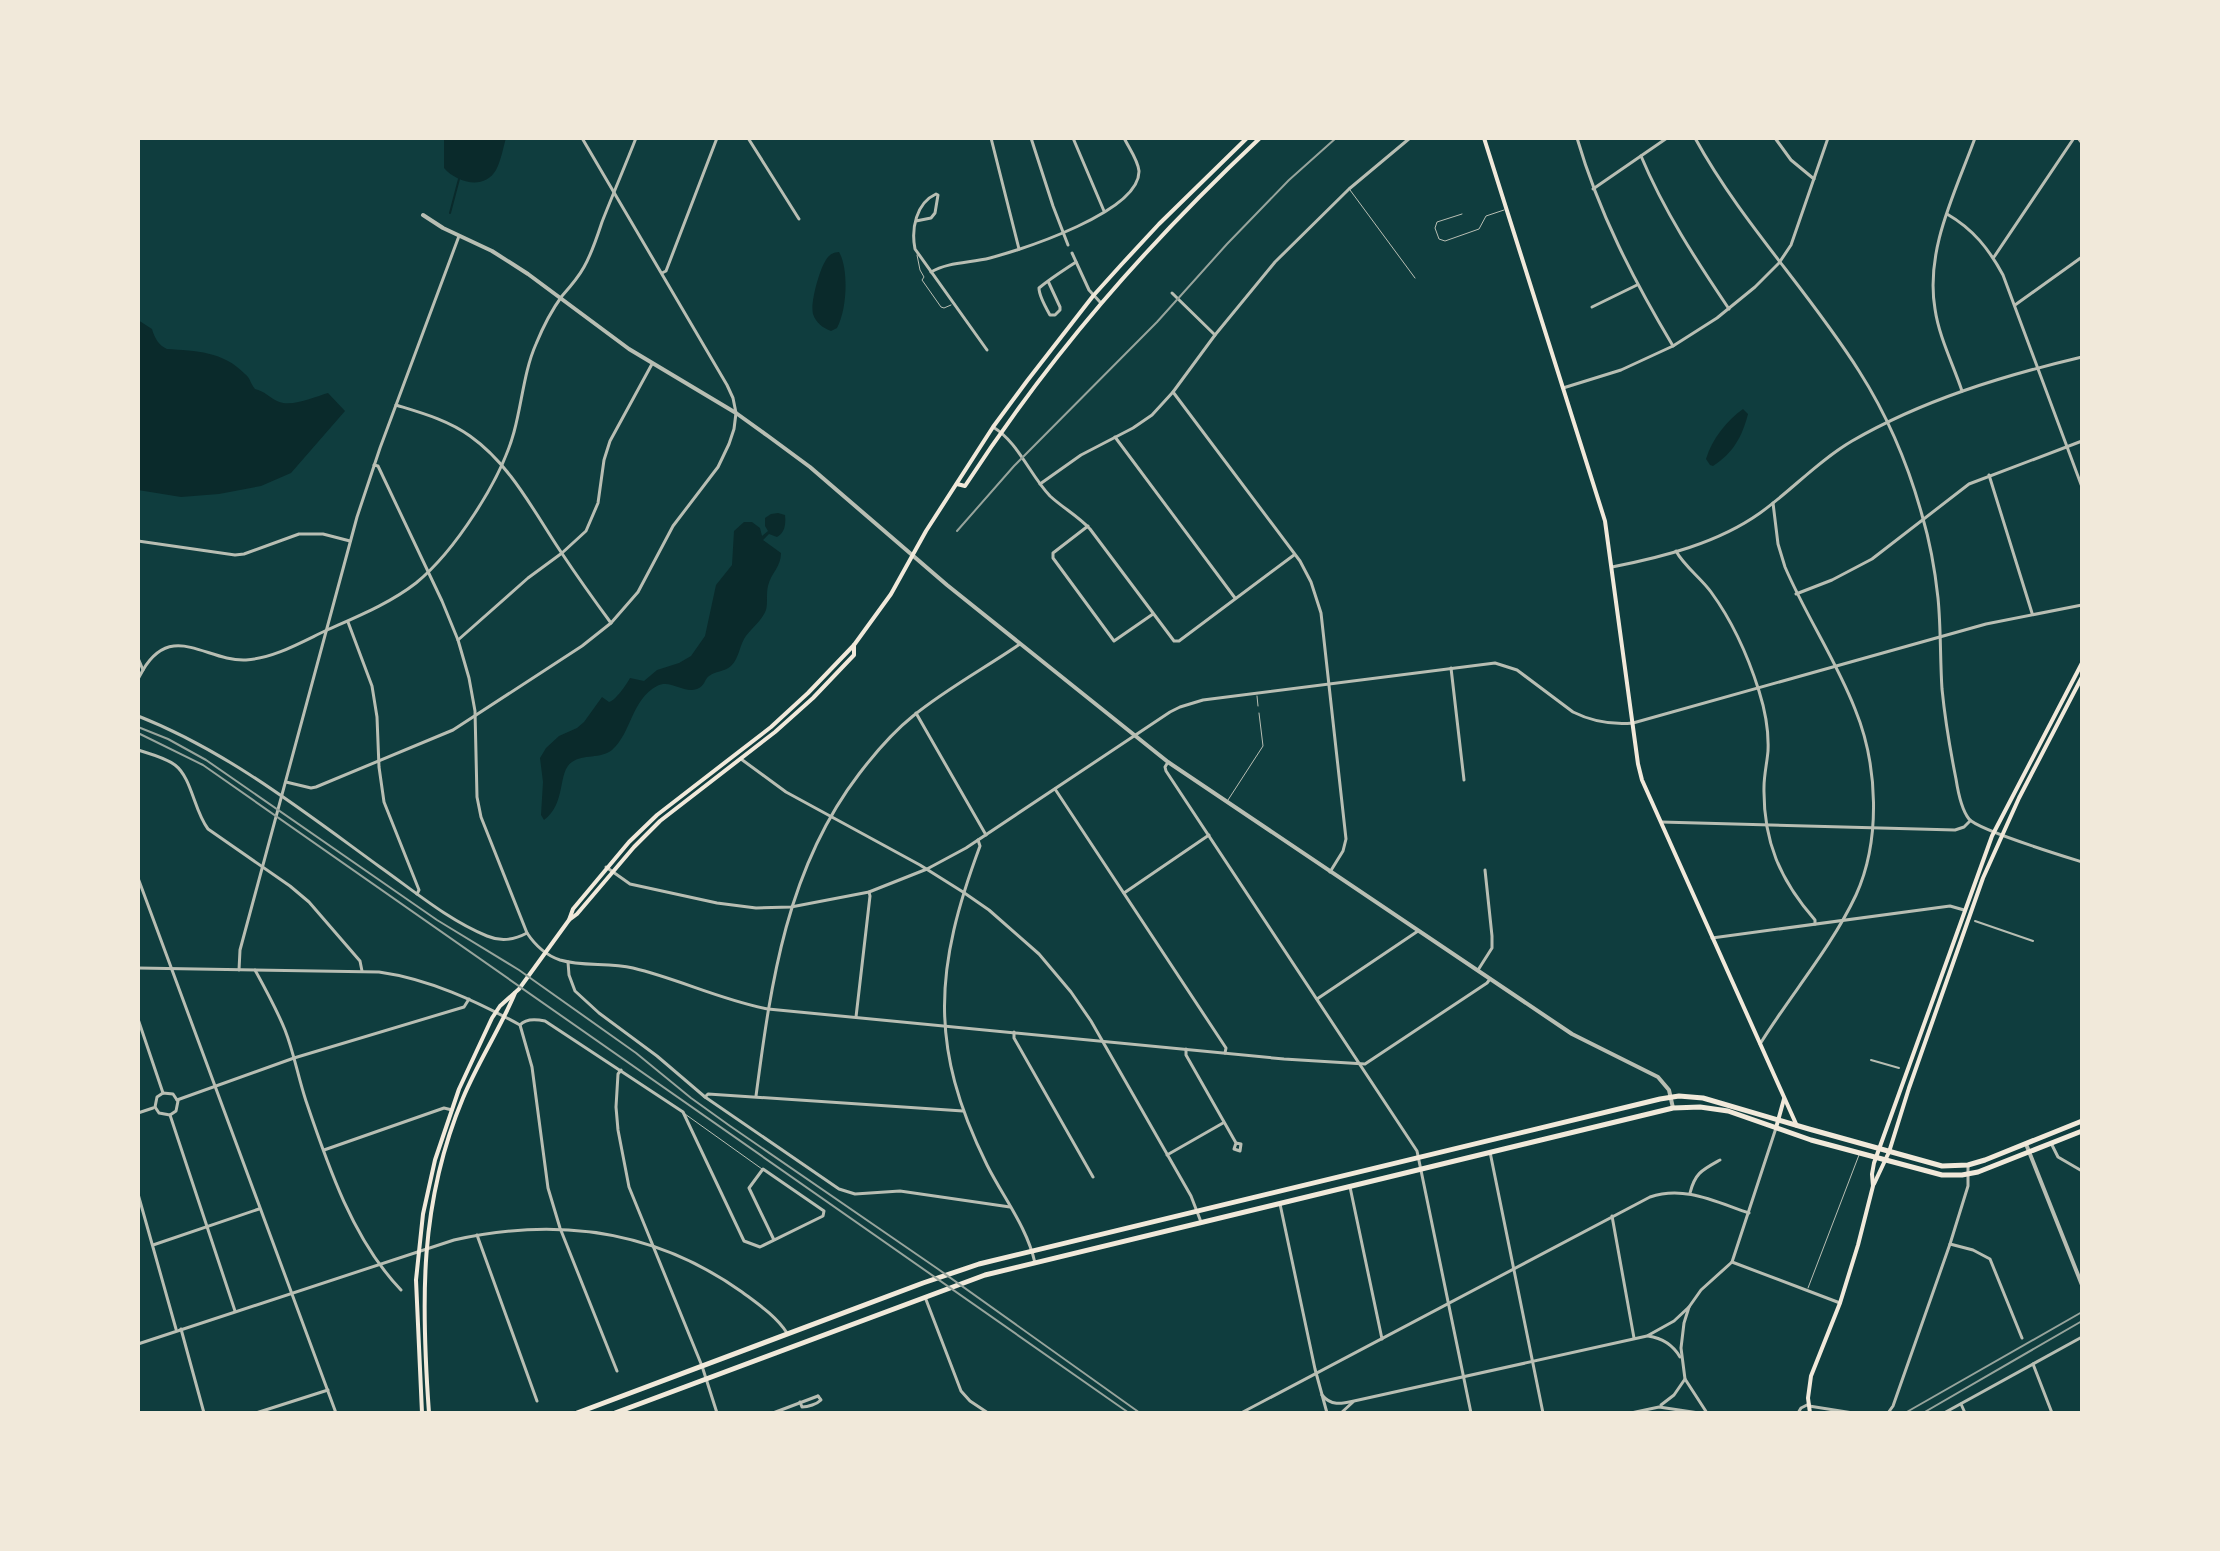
<svg xmlns="http://www.w3.org/2000/svg" width="2220" height="1551" viewBox="0 0 2220 1551" font-family="Jost,sans-serif">
<style>
.water{fill:#0a2a2b}
.lines{fill:none;stroke-linecap:round;stroke-linejoin:round}
.stream{stroke:#0a2a2b;stroke-width:2}
.service{stroke:#b8beb3;stroke-width:1}
.pedestrian{stroke:#b8beb3;stroke-width:2}
.minor{stroke:#b8beb3;stroke-width:3}
.tertiary{stroke:#b8beb3;stroke-width:4}
.secondary{stroke:#f1e9da;stroke-width:4}
.primary{stroke:#f1e9da;stroke-width:5}
.tram{stroke:#97a49c;stroke-width:2}
.rail{stroke:#97a49c;stroke-width:2}
</style>
<rect width="100%" height="100%" fill="#0f3d3e"/>
<g class="water">
<path d="M444,138h62c-3,10 -5,23 -10,32 -12,21 -40,12 -52,-2z"/>
<path d="M839,252c10,17 8,58 -2,76l-6,3c-8,-3 -15,-8 -18,-17 -3,-11 7,-48 15,-57 4,-4 5,-4 11,-5z"/>
<path d="M138,320l14,9c2,8 7,17 15,20 29,2 56,2 78,25 6,5 5,9 10,15 9,2 14,8 22,12 14,7 37,-4 51,-8l17,18 -54,62 -30,13 -42,8 -38,3 -43,-7z"/>
<path d="M1743,409l5,5c-6,23 -15,39 -35,52l-3,-1 -4,-6c6,-20 21,-39 37,-50z"/>
<path d="M778,513l7,2c1,9 0,18 -8,22l-8,-3 -6,6 18,13c0,14 -10,20 -13,33 -2,8 0,16 -2,24 -4,11 -16,19 -22,29 -5,9 -5,19 -13,27 -7,6 -16,5 -22,10 -5,4 -4,10 -12,13 -14,5 -26,-10 -40,-3 -26,14 -25,46 -45,64 -11,9 -29,4 -40,12 -15,10 -5,41 -28,58l-3,-5 2,-33 -3,-24 6,-10 13,-12 18,-8 7,-6 18,-25 7,5c7,-2 17,-17 21,-24l14,3 13,-11 22,-7 12,-7 14,-20 11,-51 16,-20 2,-34 10,-9h8l8,6 2,8 6,-5 -3,-5v-8l6,-4z"/>
</g>
<g class="lines">
<path class="stream" d="M450,213l9,-34"/>
<g class="service">
<path d="M1350,190l65,88"/>
<path d="M1462,214l-25,8 -2,6 4,11 6,2 34,-12 7,-13 18,-6"/>
<path d="M917,255l3,15 4,7 -2,3 19,27 3,1 7,-3"/>
<path d="M1257,696l1,10"/>
<path d="M1228,800l35,-54 -4,-33"/>
<path d="M685,1114l77,55"/>
<path d="M1808,1288l51,-133"/>
</g>
<g class="pedestrian">
<path d="M1975,921l58,20"/>
<path d="M1871,1060l28,8"/>
</g>
<g class="minor">
<path d="M748,138l51,81"/>
<path d="M991,138l28,111"/>
<path d="M1031,138l22,68 15,39"/>
<path d="M1073,138l31,73"/>
<path d="M1577,138c22,75 56,141 96,208"/>
<path d="M1695,138c46,84 113,152 164,233 28,44 49,93 63,144 8,27 13,55 16,83 3,30 2,61 4,91 3,30 8,60 14,90 2,13 5,30 13,40 9,11 94,37 113,43"/>
<path d="M1775,138l16,22 23,19"/>
<path d="M2078,138l4,5"/>
<path d="M1641,156c23,55 55,104 88,153"/>
<path d="M1593,189l74,-51"/>
<path d="M1947,214c26,15 42,35 56,61l79,212"/>
<path d="M916,221l15,-3 4,-5 3,-18 -2,-1c-20,9 -25,35 -21,55l72,101"/>
<path d="M1072,253l17,37 11,12"/>
<path d="M1994,257l80,-119"/>
<path d="M931,272c17,-10 39,-9 59,-14 33,-9 150,-46 149,-87 -1,-11 -10,-23 -15,-33"/>
<path d="M662,273l4,-2 51,-133"/>
<path d="M1048,281l12,26v3l-5,5h-5c-4,-7 -11,-19 -11,-27 12,-10 25,-18 37,-26"/>
<path d="M1172,293l43,42"/>
<path d="M2015,305l67,-48"/>
<path d="M1592,307l45,-22"/>
<path d="M1563,388l58,-18 52,-24 44,-28 38,-31 24,-24 12,-18 37,-107"/>
<path d="M1962,391c-9,-27 -23,-54 -27,-82 -10,-59 20,-116 40,-171"/>
<path d="M1173,392l127,169 11,21 10,31 25,226 -3,12 -13,21"/>
<path d="M396,405c26,8 52,15 74,31 41,29 64,76 91,116 16,24 33,48 50,71"/>
<path d="M993,427c25,15 37,48 57,69 13,12 28,20 40,33l84,112h5l115,-86"/>
<path d="M1115,437l120,161"/>
<path d="M374,465l4,1 64,135 16,39 11,38 6,33 2,86 4,20 46,116c8,12 18,22 33,27 23,7 49,2 73,8 46,11 88,32 135,41l516,50 81,5 122,-81 3,-4"/>
<path d="M1989,475l43,138"/>
<path d="M1040,484l41,-29 52,-27 19,-13 21,-23 42,-57 60,-73 74,-73 61,-51"/>
<path d="M1088,526l-35,27v5l61,83 39,-27"/>
<path d="M138,541l97,14 9,-1 55,-20h24l27,7"/>
<path d="M1676,551c8,15 25,27 35,41 22,30 37,64 48,99 6,19 10,39 9,60 -1,12 -4,24 -4,36 -1,54 16,93 51,133v4"/>
<path d="M1612,567c51,-10 106,-24 148,-54 32,-23 58,-52 92,-72 71,-41 150,-65 230,-84"/>
<path d="M1796,594l36,-14 40,-21 97,-75 113,-43"/>
<path d="M348,622l24,64 5,31 2,50 5,35 35,88 -2,4"/>
<path d="M458,640l70,-62 34,-25 24,-22 12,-28 6,-43 6,-19 42,-77"/>
<path d="M138,658l5,12 -5,9"/>
<path d="M1451,668l13,112"/>
<path d="M143,670c29,-49 64,-8 103,-10 28,-2 54,-17 79,-29 31,-14 64,-27 91,-48 39,-32 85,-103 98,-151 8,-29 10,-61 22,-88 7,-17 15,-33 26,-48 8,-9 16,-18 22,-29 8,-14 13,-30 18,-45 11,-28 23,-56 34,-84"/>
<path d="M916,713l70,122"/>
<path d="M138,716c89,35 165,95 242,151 34,24 68,53 107,69 14,6 27,4 40,-3"/>
<path d="M138,750c12,4 26,7 37,15 17,13 19,46 33,64l82,57 19,16 51,59 2,10"/>
<path d="M741,759l45,33 134,73 43,27 26,18 50,44 32,38 20,29 100,175 10,26"/>
<path d="M1168,762l-3,5 1,4 251,380 54,262"/>
<path d="M286,782l25,6 5,-1 137,-57 129,-84 29,-23 27,-31 35,-66 45,-59 11,-23 5,-15 2,-16 -3,-15 -6,-13 -145,-247"/>
<path d="M1055,789l171,259 -1,5"/>
<path d="M1661,822l294,8 9,-3 6,-6"/>
<path d="M978,840l2,6c-45,121 -52,200 7,319 16,32 40,62 48,98"/>
<path d="M606,867l24,17 87,19 39,5 35,-1 78,-15 58,-23 39,-21 204,-136 10,-5 23,-7 292,-37 22,7 56,42c20,10 38,13 60,11l353,-99 96,-19"/>
<path d="M138,878l198,535"/>
<path d="M1124,893l85,-58"/>
<path d="M1712,938l238,-32 14,4"/>
<path d="M568,962l1,13 6,16 24,22 58,43 48,41 134,92 16,5 45,-3 110,16"/>
<path d="M138,968l241,4c50,7 97,29 141,53l12,42 16,121 12,40 57,143"/>
<path d="M239,970l1,-20 117,-433 23,-69 79,-212"/>
<path d="M255,970c11,20 22,40 30,60 9,23 13,47 21,71 22,65 47,139 95,189"/>
<path d="M1478,970l14,-22v-12l-7,-66"/>
<path d="M1317,999l101,-68"/>
<path d="M856,1017l14,-121 -1,-4"/>
<path d="M138,1019l25,74"/>
<path d="M520,1025c6,-7 16,-6 25,-4l138,91 61,129 16,6 63,-31 1,-5 -61,-42 -14,19 25,52"/>
<path d="M1014,1032v6l79,139"/>
<path d="M1760,1044c31,-50 71,-96 96,-149 25,-55 22,-130 -1,-186 -19,-49 -49,-93 -70,-142l-7,-23 -5,-41"/>
<path d="M1186,1049v6l50,88 5,1 -1,7 -6,-2 2,-6"/>
<path d="M621,1070l-3,4 -2,33 2,23 11,57 73,179 15,47"/>
<path d="M756,1096c15,-114 31,-228 103,-322 16,-21 34,-42 54,-58 33,-27 72,-48 107,-72"/>
<path d="M705,1097l3,-3 255,17"/>
<path d="M177,1100l117,-42 170,-51 5,-8"/>
<path d="M155,1107l4,6 11,2 6,-4 2,-10"/>
<path d="M155,1107l2,-10 6,-4 10,1 4,6"/>
<path d="M138,1113l15,-5"/>
<path d="M170,1115l65,196"/>
<path d="M2051,1143l7,14 24,14"/>
<path d="M324,1150l120,-42 8,2"/>
<path d="M1490,1152l53,261"/>
<path d="M1167,1155l56,-32"/>
<path d="M1350,1187l32,152"/>
<path d="M1690,1193c5,-20 12,-23 30,-33"/>
<path d="M138,1194l38,135"/>
<path d="M1280,1204l35,165 12,44"/>
<path d="M1612,1216l22,122"/>
<path d="M477,1235l60,166"/>
<path d="M1950,1244l23,6 17,9 32,79"/>
<path d="M153,1245l106,-36"/>
<path d="M1732,1262l108,41"/>
<path d="M925,1297l36,94 9,10 18,12"/>
<path d="M181,1329l23,84"/>
<path d="M1648,1336c14,2 25,9 32,21"/>
<path d="M138,1344l316,-104c103,-23 201,-10 288,52 16,12 34,24 45,41"/>
<path d="M2033,1364l19,49"/>
<path d="M1322,1395c9,11 19,9 32,6l293,-65 27,-15 15,-14"/>
<path d="M800,1402l2,5c6,0 15,-3 19,-7l-3,-4"/>
<path d="M1961,1404l4,9"/>
<path d="M1661,1405l13,-10 11,-16"/>
<path d="M1809,1406l44,7"/>
<path d="M256,1413l72,-23"/>
<path d="M773,1413l45,-17"/>
<path d="M1241,1413l409,-216c34,-12 66,5 99,16"/>
<path d="M1341,1413l12,-11"/>
<path d="M1631,1413l28,-6 40,6"/>
<path d="M1707,1413l-22,-34 -4,-31 3,-25 5,-16 12,-17 31,-28 44,-134"/>
<path d="M1798,1413l3,-5 8,-4"/>
<path d="M1888,1413l5,-7 57,-162 18,-58v-21"/>
<path d="M1944,1413l138,-76"/>
</g>
<g class="tertiary">
<path d="M423,215l20,13 49,23 36,23 101,75 107,64 32,23 42,31 137,118 221,177 404,272 86,43 11,13 4,18"/>
<path d="M2026,1144l56,141"/>
</g>
<g class="secondary">
<path d="M1484,138l121,383 33,243 4,16 155,346"/>
<path d="M957,484l8,2c86,-132 180,-240 295,-348"/>
<path d="M569,920l8,-6 57,-67 26,-26 115,-89 38,-34 41,-43v-10"/>
<path d="M1776,1128l8,-29"/>
<path d="M1874,1184l15,-32 20,-64 74,-210 36,-80 63,-121"/>
<path d="M422,1413l-6,-133 7,-66 12,-54 24,-71 33,-71 8,-12 19,-17 50,-69 4,-11 56,-67 28,-27 114,-88 37,-34 46,-48 37,-51 35,-63 67,-104 34,-46 66,-85 28,-31 38,-41 88,-86"/>
<path d="M429,1413c-8,-111 -10,-210 34,-315 15,-36 37,-69 52,-105"/>
<path d="M1810,1413l-2,-15 3,-22 29,-73 18,-58 15,-59 -1,-12 2,-11 118,-327 90,-173"/>
</g>
<g class="primary">
<path d="M577,1413l346,-130 56,-19 681,-165 19,-3 24,2 106,31 133,37 26,-1 17,-5 97,-39"/>
<path d="M615,1413l370,-138 688,-167 27,-1 28,4 83,29 131,35h20l16,-3 104,-41"/>
</g>
<g class="tram">
<path d="M138,727l30,12 38,21 231,160 82,50 117,83 55,45 39,28 208,143 202,144"/>
<path d="M1905,1413l177,-101"/>
</g>
<g class="rail">
<path d="M957,531l57,-65 143,-144 70,-78 62,-64 47,-42"/>
<path d="M138,733l65,32 926,648"/>
<path d="M1923,1413l159,-92"/>
</g>
</g>
<rect width="2220" height="1551" fill="none" stroke="#f1e9da" stroke-width="280"/>
</svg>
